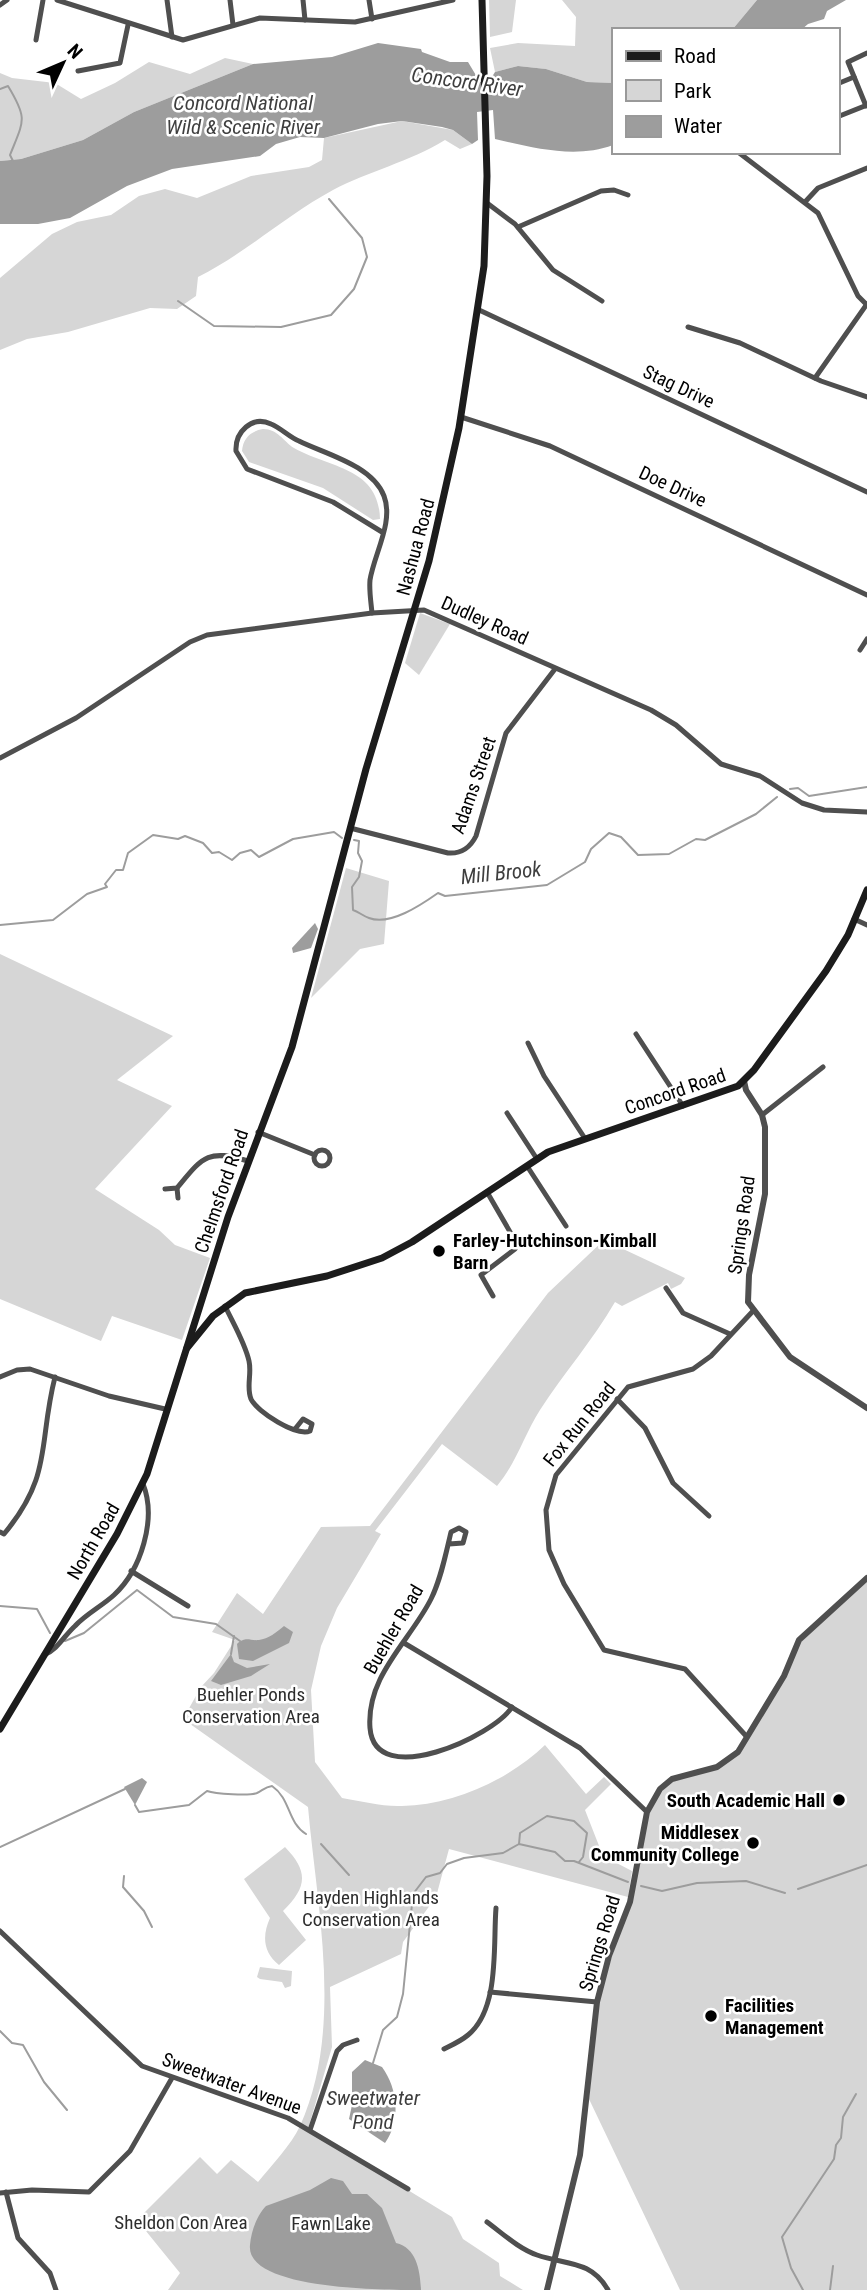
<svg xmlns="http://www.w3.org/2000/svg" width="867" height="2290" viewBox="0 0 867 2290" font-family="'Roboto Condensed',sans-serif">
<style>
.green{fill:#d6d6d6}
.water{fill:#9d9d9d}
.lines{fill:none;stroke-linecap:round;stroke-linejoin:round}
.stream{stroke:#9d9d9d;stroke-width:2}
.minor{stroke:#4f4f4f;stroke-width:5}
.tertiary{stroke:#4f4f4f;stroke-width:6}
.secondary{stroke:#1c1c1c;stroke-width:7}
.poi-dot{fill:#000;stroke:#fff;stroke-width:2.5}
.labels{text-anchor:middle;stroke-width:5;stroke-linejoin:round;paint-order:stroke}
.street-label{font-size:19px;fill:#000;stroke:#fff}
.poi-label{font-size:19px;font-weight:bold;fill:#000;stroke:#fff;text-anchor:start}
.park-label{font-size:19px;fill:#2d2d2d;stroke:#fff}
.water-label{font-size:21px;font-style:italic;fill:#3e3e3e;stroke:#fff}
</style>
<rect width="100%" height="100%" fill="#fff"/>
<g class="green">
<path d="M489,0h27l-4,32 -22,5z"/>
<path d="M562,0h195l-25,30h-119v53l-26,-1 -41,-13 -28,-3 -23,6 -5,-24 28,-5 57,3 1,-29z"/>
<path d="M225,58l28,6 -119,48 -51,28 -62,19 -21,2v-88l12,5 43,5 26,16 34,-16 34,-21 41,12z"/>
<path d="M402,121l51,9 19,14 -12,5 -15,-9c-36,22 -76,31 -112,50 -48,26 -87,63 -135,87l-2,19 -19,13 -27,-1 -82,24 -41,7 -27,11v-72l52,-44 25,-12 34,-7 28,-19 26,-7 32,9 54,-22 58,-9 13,-7 2,-22z"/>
<path d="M263,429c15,0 20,12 31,19 35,20 85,19 86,71l-7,1 -50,-32 -74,-26 -7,-11c1,-13 9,-20 21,-22z"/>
<path d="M420,613l30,11 -31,51 -14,-12z"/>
<path d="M346,868l43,13 -5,63 -24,5 -49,49z"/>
<path d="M0,954l173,82 -56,44 55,26 -77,83 64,41 16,15 35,13 -28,82 -70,-24 -11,25 -101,-42z"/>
<path d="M604,1240l81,38 -4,6 -10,5 -3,-6 -46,23 -7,-4c-22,38 -51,71 -75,108 -16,25 -23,52 -43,76l-55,-42 -67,87 6,3 -44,74 -16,38 -10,44 4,72 27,36c19,3 41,9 60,8 52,-1 106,-26 143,-61l41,49 18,-17 7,7 -26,26 18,46 29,15 -4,26 -179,-48 -13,48 -33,45 -2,12 -71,33 2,60 -24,82 144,88 11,22 36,24 1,13 23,14h-355l12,-17 -43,-53 63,-63 17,17 14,-14 27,22c14,-17 33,-37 42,-56 44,-98 17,-217 8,-319l-125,-88 18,-32 13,-14 21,-33 -23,-8 25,-39 26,21 58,-87 49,-1 178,-233z"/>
<path d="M867,1578v712h-187l-91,-191 8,-97 33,-100 20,-95 22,-28 56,-18 36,-51 30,-61z"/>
<path d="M285,1847c24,25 22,40 -2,64l23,29 -27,25c-16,-13 -17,-29 -9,-47l-26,-39z"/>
<path d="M260,1967l32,4 -1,15 -6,2 -3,-6 -22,-3 -3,-2z"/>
</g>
<g class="water">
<path d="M757,0h89l-19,11 -3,8 -16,5 -7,6h-69z"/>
<path d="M378,43l43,6 1,3 28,10h18l12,20 10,-2 5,-8 23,-6 28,3 41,13 26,1v62c-37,14 -80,3 -118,-6l-2,-29 -16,2 1,28 -6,4 -19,-14 -11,-3 -40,-6 -24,3 -54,14 -24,-1 -24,7 -16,12 -88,13 -45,17 -57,32 -32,6h-38v-63l21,-2 62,-19 51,-28 119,-48 79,-7z"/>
<path d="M315,923l3,6 -7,19 -18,5 -1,-5z"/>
<path d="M284,1626l9,6 -4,11 -36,18 -14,-2 -2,-15c9,-8 12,-3 22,-4 9,-1 18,-8 25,-14z"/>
<path d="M231,1654l3,8 13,6 23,-4 -19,12 -30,9 -10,-4z"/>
<path d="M142,1778l5,4 -12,23 -11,-18z"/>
<path d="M365,2060l17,7c16,22 19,54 3,76l-36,-24 3,-14v-33z"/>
<path d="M331,2178l12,3 9,13h15l15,14 14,35c21,5 24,28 25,47 -36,0 -176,0 -171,-45 1,-13 7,-30 16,-39l44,-16z"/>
</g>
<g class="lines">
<g class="stream">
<path d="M0,89l8,-3c20,33 16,34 2,69l3,6"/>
<path d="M178,301l36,25 67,1 50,-12 23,-26 13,-32 -5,-19 -33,-39"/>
<path d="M790,789l8,-1 11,8 58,-9"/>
<path d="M354,840l5,1 -1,12 4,8 -3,16 -7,10 1,23c6,2 10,6 16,8 21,8 52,-13 69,-25l7,3 102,-11 38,-23 6,-13 18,-16 12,4 17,18 31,-1 27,-15 9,1 51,-26 21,-17"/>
<path d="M0,925l53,-5 34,-26 20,-7 -2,-3 11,-14h7l5,-17 25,-18 25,4 7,-3 18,7 9,10 7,-1 13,8 8,-7 11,-3 8,7 34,-18 41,-7 8,6"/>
<path d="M0,1606l37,3 13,24"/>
<path d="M65,1641l19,-8 53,-43 36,27 43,7 24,17"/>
<path d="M231,1654l3,-18"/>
<path d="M135,1805l4,7 50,-7 18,-14c8,3 43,5 50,2 6,-3 8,-6 15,-7 19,13 15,36 34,48"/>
<path d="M321,1844l28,31"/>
<path d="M519,1844l1,-11 27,-17 27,5 13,12 -4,24 -4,5"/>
<path d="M0,1847l125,-58"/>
<path d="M124,1876l-1,11 21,24 8,16"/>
<path d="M641,1886l21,5 35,-8 49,-2 39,12"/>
<path d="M798,1889l69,-24"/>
<path d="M0,2031l12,12 11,2 21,37 23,28"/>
<path d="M373,2063l10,-33 14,-13 6,-23 10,-100 13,-17 14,-4 7,-9 17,-6 39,-5 16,-9 36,8 10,9h9l54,21"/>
<path d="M803,2290l-12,-22 -9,-31 52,-78 2,-14 5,-7 2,-21 13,-23"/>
<path d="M830,2290l3,-24"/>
</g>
<g class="minor">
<path d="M57,0l126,40 77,-22 95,4 98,-22"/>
<path d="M167,0l5,37"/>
<path d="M230,0l3,25"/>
<path d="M303,0l2,20"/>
<path d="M369,0l3,19"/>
<path d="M0,5l7,-5"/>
<path d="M36,40l7,-40"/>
<path d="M78,71l42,-8 8,-38"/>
<path d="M837,84l17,-7"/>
<path d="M866,106l-18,-44 19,-9"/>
<path d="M837,117l30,-12"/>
<path d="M738,152l80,61 40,83 9,9"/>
<path d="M805,202l13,-14 49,-20"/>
<path d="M487,203l28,21 38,46 49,31"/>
<path d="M518,227l83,-36 13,-1 14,5"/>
<path d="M477,309l390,183"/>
<path d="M688,327l52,16 81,38 46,16"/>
<path d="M815,378l52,-74"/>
<path d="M461,417l89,29 317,149"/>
<path d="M372,613c-1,-11 -3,-22 -2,-33 4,-26 24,-58 14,-84 -12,-31 -59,-42 -85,-55 -10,-4 -18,-13 -28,-17 -19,-9 -36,8 -35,27l11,18 86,33 49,30"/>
<path d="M860,650l7,-11"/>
<path d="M0,758l76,-40 114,-76 17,-7 165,-22 52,-3 227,100 25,15 45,39 39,12 42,27 22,7 43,2"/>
<path d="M350,828l98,25c13,1 22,-5 28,-17l30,-103 49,-64"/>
<path d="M854,919l13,6"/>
<path d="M636,1034l47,72"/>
<path d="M528,1043l16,33 40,61"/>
<path d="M507,1113l30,46"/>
<path d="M762,1115l61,-48"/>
<path d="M258,1132l57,23"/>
<circle cx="322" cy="1158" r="8"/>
<path d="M527,1166l39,60"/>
<path d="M177,1188l1,10"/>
<path d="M165,1189l12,-1c25,-30 30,-40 71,-27"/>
<path d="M487,1192l30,52 -2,5 -34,26 12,21"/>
<path d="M666,1288l17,25 47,21"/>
<path d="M225,1306c8,17 20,37 24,55 3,13 -3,26 2,38 6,13 46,38 59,32l2,-7 -9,-5 -8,10"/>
<path d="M0,1377l17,-7 13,-1 79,27 56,13"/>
<path d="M617,1399l28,29 28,55 36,33"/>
<path d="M0,1532l4,2c49,-59 34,-90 51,-157"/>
<path d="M449,1544l14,-1 3,-11 -7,-4 -8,4c-5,21 -10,47 -20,67 -21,42 -65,77 -61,129 5,63 124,8 142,-21"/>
<path d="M131,1571l57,35"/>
<path d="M404,1643l176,105 67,64"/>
<path d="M44,1655c14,-6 20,-19 31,-29 11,-12 27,-20 39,-31 27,-25 43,-76 29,-111"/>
<path d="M747,1737l-62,-68 -81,-19 -40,-66 -15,-34 -3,-40 10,-35 72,-88 65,-18 18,-13 42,-45"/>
<path d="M0,1931l142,135 146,52 120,71"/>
<path d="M490,1992l107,10"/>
<path d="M444,2049c8,-4 17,-8 24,-14 32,-26 25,-90 28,-127"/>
<path d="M310,2130l27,-79 6,-6 14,-5"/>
<path d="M6,2192l12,46 32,35 6,17"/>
<path d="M0,2193l32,-3 57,2 41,-41 42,-73"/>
<path d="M487,2222c15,11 32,27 50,33 29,10 54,5 71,35"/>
</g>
<g class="tertiary">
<path d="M744,1081l2,9 16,25 3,12v67l-16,81 -1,27 42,55 77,51"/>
<path d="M547,2290l33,-135 17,-153 12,-46 21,-54 17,-90 13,-23 12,-10 45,-12 21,-15 46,-76 15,-36 68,-62"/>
</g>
<g class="secondary">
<path d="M187,1348l26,-32 32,-23 82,-17 55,-18 30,-16 136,-90 190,-66 16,-16 72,-99 22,-36 19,-45"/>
<path d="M0,1729l117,-195 30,-60 81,-257 64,-170 74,-278 63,-208 30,-133 25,-162 3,-90 -5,-176"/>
</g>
</g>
<g class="poi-dot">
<circle cx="439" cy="1251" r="7"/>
<circle cx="839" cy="1800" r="7"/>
<circle cx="753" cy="1843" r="7"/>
<circle cx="711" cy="2016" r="7"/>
</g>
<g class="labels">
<g class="street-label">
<text transform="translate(679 386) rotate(25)" y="7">Stag Drive</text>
<text transform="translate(673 486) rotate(25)" y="7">Doe Drive</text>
<text transform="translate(415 547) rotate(-75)" y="7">Nashua Road</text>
<text transform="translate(485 620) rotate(24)" y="7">Dudley Road</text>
<text transform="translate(473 785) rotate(-71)" y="7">Adams Street</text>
<text transform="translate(675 1091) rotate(-19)" y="7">Concord Road</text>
<text transform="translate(221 1191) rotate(-71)" y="7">Chelmsford Road</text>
<text transform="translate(741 1225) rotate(-82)" y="7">Springs Road</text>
<text transform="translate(579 1424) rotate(-51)" y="7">Fox Run Road</text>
<text transform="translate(93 1541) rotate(-60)" y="7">North Road</text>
<text transform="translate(393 1629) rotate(-60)" y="7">Buehler Road</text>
<text transform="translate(599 1943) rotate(-73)" y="7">Springs Road</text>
<text transform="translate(232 2083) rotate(20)" y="7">Sweetwater Avenue</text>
</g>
<g class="poi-label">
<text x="453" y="1247">Farley-Hutchinson-Kimball<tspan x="453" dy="22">Barn</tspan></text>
<text x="825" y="1807" text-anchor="end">South Academic Hall</text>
<text x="739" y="1839" text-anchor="end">Middlesex<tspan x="739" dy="22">Community College</tspan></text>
<text x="725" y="2012">Facilities<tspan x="725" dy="22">Management</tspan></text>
</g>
<g class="park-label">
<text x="251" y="1701">Buehler Ponds<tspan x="251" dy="22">Conservation Area</tspan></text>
<text x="371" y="1904">Hayden Highlands<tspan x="371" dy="22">Conservation Area</tspan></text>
<text x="181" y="2229">Sheldon Con Area</text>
<text x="331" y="2230">Fawn Lake</text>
</g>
<g class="water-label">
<text transform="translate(467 82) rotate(8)" y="7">Concord River</text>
<text x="243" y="110">Concord National<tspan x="243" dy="24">Wild &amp; Scenic River</tspan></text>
<text transform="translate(501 873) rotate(-6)" y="7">Mill Brook</text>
<text x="373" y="2105">Sweetwater<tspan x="373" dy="24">Pond</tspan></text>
</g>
</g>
<rect x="612" y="28" width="228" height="126" fill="#ffffff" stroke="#999999" stroke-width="2"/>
<rect x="626" y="51" width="35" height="10" fill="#1c1c1c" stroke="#999999" stroke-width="2"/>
<text x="674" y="63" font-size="21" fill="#000000">Road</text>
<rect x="626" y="80" width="35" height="21" fill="#d6d6d6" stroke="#999999" stroke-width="2"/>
<text x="674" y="98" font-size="21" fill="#000000">Park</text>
<rect x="626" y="116" width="35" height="21" fill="#9d9d9d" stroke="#999999" stroke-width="2"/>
<text x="674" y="133" font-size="21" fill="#000000">Water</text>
<g transform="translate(63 63) rotate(46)" stroke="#ffffff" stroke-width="5" paint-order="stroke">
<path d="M0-5L12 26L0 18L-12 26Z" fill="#000000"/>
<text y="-10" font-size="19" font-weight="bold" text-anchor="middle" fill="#000000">N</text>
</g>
</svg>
